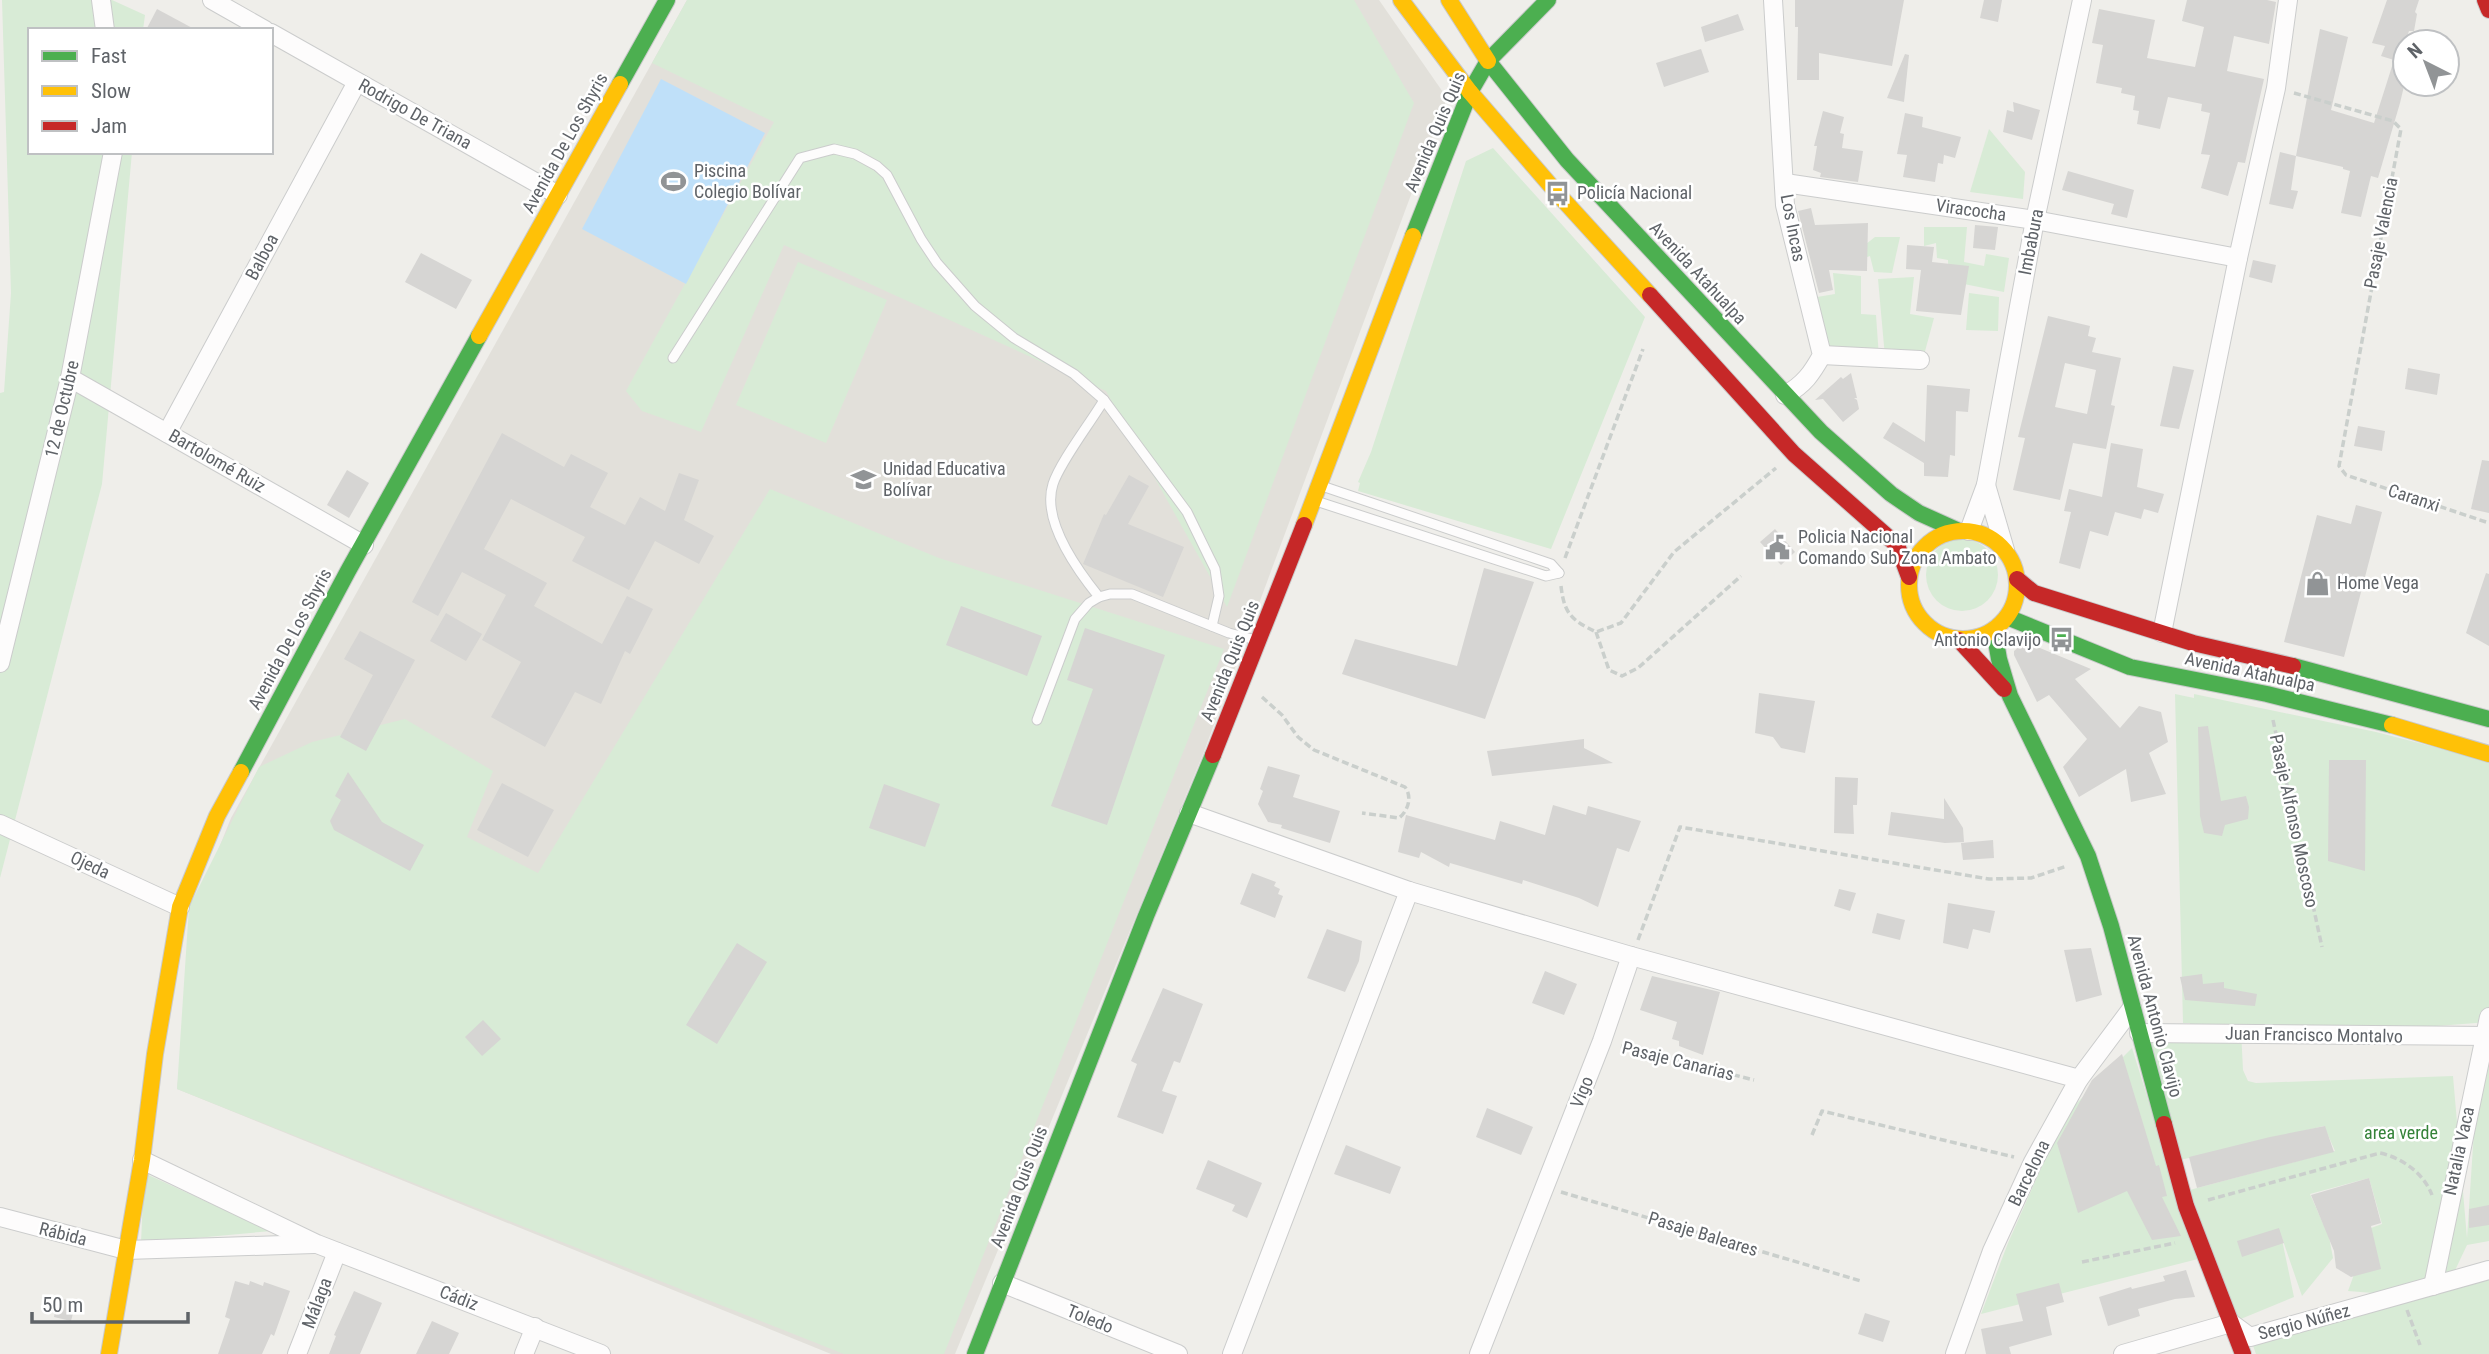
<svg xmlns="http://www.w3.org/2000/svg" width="2489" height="1354" viewBox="0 0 2489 1354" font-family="'Roboto Condensed',sans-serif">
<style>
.education{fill:#e2e0da}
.green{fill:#d8ebd6}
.water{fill:#bfe0f9}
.building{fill:#d6d5d3;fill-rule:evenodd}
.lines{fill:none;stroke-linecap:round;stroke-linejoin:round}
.lane-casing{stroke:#cbcccc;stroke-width:11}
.street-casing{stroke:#cbcccc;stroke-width:20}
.fast-casing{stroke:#cacacb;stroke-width:18}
.slow-casing{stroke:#cacacb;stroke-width:18}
.jam-casing{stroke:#cacacb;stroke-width:18}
.path{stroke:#cacfcc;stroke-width:3.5;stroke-dasharray:7 3.5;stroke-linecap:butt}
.lane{stroke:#fdfcfc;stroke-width:9}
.street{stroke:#fdfcfc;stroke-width:18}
.fast{stroke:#4caf50;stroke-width:16}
.slow{stroke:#ffc107;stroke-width:16}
.jam{stroke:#c62828;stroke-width:16}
.labels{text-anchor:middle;stroke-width:5;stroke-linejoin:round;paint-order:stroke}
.street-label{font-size:18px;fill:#5f6368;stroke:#fff}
.poi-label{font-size:18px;fill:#5f6368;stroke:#fff;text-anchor:start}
.park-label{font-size:18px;fill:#348238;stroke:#fff}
</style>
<rect width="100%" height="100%" fill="#efeeea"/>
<path class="education" d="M687,0h692l68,98 -244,656 -248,600h-124l-654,-265 19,-184 35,-87z"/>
<g class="green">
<path d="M2,0h110l33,15 -2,15h-113v122h102l-30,332 -102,394v-485l4,-1 7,-99z"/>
<path d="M687,0h667l60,103 -187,504 -121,-216 -322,-146 -83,187 -59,-21 -16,-20 148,-269 -122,-59z"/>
<path d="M1989,129l36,43 -2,27 -53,-7z"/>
<path d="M1493,148l152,169 -94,232 -193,-58 2,-8 -2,-1 13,-30 95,-291z"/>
<path d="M1924,227h43l-3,35 20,4 2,-12 23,4 -5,34 -55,-11 -1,-21 -11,-2 -1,-15 -12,3z"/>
<path d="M1875,237h25l-8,36 -18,-1 -4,-16 -11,4 2,-12z"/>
<path d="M798,262l89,38 -61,143 -90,-38z"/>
<path d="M1833,273l28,3v38l15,1 3,42 -50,2 -18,-61 24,-4z"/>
<path d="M1914,277l-4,37 24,4 -10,37 -39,2 -7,-78z"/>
<path d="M1969,293l30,4 -1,34 -32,-1z"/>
<path d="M770,489l169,69 285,91 -280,705h-100l-667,-265 12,-182 70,-140 53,-25 93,-23 88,52 -26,66 71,36z"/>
<circle cx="1962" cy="575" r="36"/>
<path d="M2175,694l19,4v-4l182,38 113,29v261l-78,6 -170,2 2,40 5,11 8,2 197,-7 14,162 7,-107 15,-82v192l-22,4 -17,36 39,-10v83h-233l-6,-17 148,-42 -50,-4 23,-63 11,-4 -13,-46 -59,16 19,43 4,21 -31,38 -21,-61 13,62 -63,26 -45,-132 149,-40 -11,-25 -148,35 -37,-128 51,-3v-7h-7z"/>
<path d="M2132,1048l66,211 -217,55 27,-71 56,-127z"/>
<path d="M144,1173l127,58 -130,12z"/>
</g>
<path class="water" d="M661,79l104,54 -79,151 -104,-55z"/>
<g class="building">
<path d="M1795,0h109l-12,66 -73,-13v27h-22l1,-53h-3z"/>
<path d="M1984,0h18l-4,22 -18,-4z"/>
<path d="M2187,0h80l9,2 -7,42 -35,-8 -7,35 37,8 -19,84 -7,-1 -10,34 -27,-8 9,-33 -9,-1 9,-41 -9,-2 1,-7 -34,-7 -8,32 -23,-5 2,-13 -6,-1 2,-14 -14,-3 1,-5 -26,-5 7,-38 -11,-2 7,-34 56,11 -8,38 48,9 9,-40 -22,-6z"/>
<path d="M2387,0h32l-4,12 2,2 -3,17h-5l-4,11v40l-5,21 -22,75 -7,-2 -10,41 -20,-4 9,-42 -7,-2v-2l-47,-11 24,-127 28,8 -17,73 43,13 20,-63 -13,-4 4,-10 -13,-3z"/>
<path d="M157,9l39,21h-50z"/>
<path d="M1738,14l6,16 -39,12 -4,-15z"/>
<path d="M1701,49l8,23 -45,15 -8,-24z"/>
<path d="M1905,54l4,1 -5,47 -17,-4z"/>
<path d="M2013,102l27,8 -8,30 -29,-8 4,-22 7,2z"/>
<path d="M1823,111l21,6 -4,16 4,1 -2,14 21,3 -5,31 -38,-5 1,-4 -8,-3 4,-24h-3z"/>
<path d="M1905,113l18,4 -1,10 39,10 -6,21 -11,-3 -1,9 -5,-1 -3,19 -32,-5 4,-22 -10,-1z"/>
<path d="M2280,152l16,4 -5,34 7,1 -5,18 -24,-5z"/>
<path d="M2068,171l66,19 -7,28 -16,-4 3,-10 -52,-14z"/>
<path d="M1811,208l4,17 53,-2 -1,48 -38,-1 4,20 -14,3 -21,-82z"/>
<path d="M1975,225l23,2 -3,23 -22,-2z"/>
<path d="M1907,245l27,2 -2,15 37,4 -8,49 -45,-4 5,-41 -15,-1z"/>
<path d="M421,253l51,27 -16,29 -51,-27z"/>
<path d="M2253,260l23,5 -4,18 -23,-6z"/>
<path d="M2048,316l42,10 -2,10 8,2 -4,14 29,6 -10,47 4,1 -9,43 -33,-6 -13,57 -47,-10 12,-52 -7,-1zM2065,363l31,7 -9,44 -32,-7z"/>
<path d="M2173,366l21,4 -15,59 -19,-3z"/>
<path d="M2408,368l32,6 -3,21 -32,-6z"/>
<path d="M1851,373l6,25h-3l3,2 2,9 -16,13 -20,-23 -8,1 26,-23 2,2z"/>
<path d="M1927,385l43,4 -2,23 -12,-1 -1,45 -5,-1 -2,22 -24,-1v-13l-41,-25 10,-16 32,20z"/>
<path d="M2358,426l27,5 -3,20 -28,-5z"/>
<path d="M502,433l62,34 7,-13 37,19 -18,34 35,18 15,-28 25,14 14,-38 20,7 -15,40 30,16 -15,28 -44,-23 -26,49 -57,-29 13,-24 -74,-38 -27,50 63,34 -13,23 68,38 25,-48 26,13 -23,45 -5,-3 -24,53 -26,-12 -30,55 -54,-30 30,-55 -39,-22 24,-45 -44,-23 -24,44 -26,-14z"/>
<path d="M2111,443l32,6 -6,38 27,7 -6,19 -14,-4 -3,10 -26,-7 -7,24 -18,-5 -10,38 -21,-6 12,-51 -7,-1 5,-22 33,8z"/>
<path d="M2482,460l7,1v52l-18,-4z"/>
<path d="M347,470l22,13 -20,35 -22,-13z"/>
<path d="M1129,475l20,11 -21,38 56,23 -21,50 -80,-33 21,-50 2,1z"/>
<path d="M2356,505l26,7 -38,145 -60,-15 33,-127 34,9z"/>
<path d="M1775,529l20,23 -14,13 -21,-23z"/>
<path d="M1484,568l50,14 -49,137 -143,-45 13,-35 102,27z"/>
<path d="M2486,573l3,1v72l-23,-13z"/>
<path d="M961,606l81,30 -15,40 -81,-31z"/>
<path d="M446,613l36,21 -16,27 -36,-20z"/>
<path d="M1085,628l80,27 -58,170 -56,-19 42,-117 -26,-9z"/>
<path d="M360,631l55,29 -49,91 -26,-14 33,-62 -29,-16z"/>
<path d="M2025,642l66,27 -16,10 45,49 19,-22 22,6 7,30 -19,11 17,41 -35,8 -5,-33 -47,28 -16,-30 24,-28 -38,-44 -12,7 -23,-47v-4z"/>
<path d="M1759,693l56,8 -10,52 -24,-5 -8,-11 -18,-4z"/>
<path d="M2208,726l13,75 25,-5 3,11 -1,12 -23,6 -3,11 -18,-3 -4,-17 -2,-89z"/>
<path d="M1584,739v9l29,15 -121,13 -5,-25z"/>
<path d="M2329,760h37l-1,111 -37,-10z"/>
<path d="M1268,766l32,9 -7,22 47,14 -10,32 -49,-15 1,-3 -14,-3 -10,-18 5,-13 -3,-2z"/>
<path d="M348,772l34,50 42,23 -14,26 -76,-41 -4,-9 11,-21 -6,-4z"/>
<path d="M1835,777l23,1 -1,27h-4l1,29 -20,-1z"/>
<path d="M502,783l52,27 -26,47 -51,-27z"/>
<path d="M884,784l56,20 -15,43 -56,-19z"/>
<path d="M1944,798l19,30 1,14 -19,1 -57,-8 3,-23 53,7z"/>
<path d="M1553,805l33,10 2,-9 53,15 -12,31 -12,-4 -19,59 -19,-9 -56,-18 -1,4 -72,-21 -1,4 -28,-15 -2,6 -21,-6 8,-37 89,25 5,-19 45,14z"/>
<path d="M1993,840l1,18 -31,2 -2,-17z"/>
<path d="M1252,873l24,9 -2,4 6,3 -2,5 5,2 -8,22 -35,-14z"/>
<path d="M1839,889l17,4 -6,18 -16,-5z"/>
<path d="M1948,903l47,8 -5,22 -17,-4 -5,20 -25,-6z"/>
<path d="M1877,913l28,7 -5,20 -28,-7z"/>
<path d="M1327,929l35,12 -3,20 -14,31 -38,-14z"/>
<path d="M737,943l30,19 -50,82 -31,-19z"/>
<path d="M2091,948l11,47 -26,7 -12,-52z"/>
<path d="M1545,971l32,13 -13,31 -32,-12z"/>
<path d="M2202,974l1,10 21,-2v6l33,6 -2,12 -70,-6 -5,-23z"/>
<path d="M1652,976l68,16 -17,63 -24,-9v-5l-7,-2 5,-17 -37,-12z"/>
<path d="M1163,988l40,16 -23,59 -6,-2 -12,30 15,5 -14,38 -46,-17 20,-53 -6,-3z"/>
<path d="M483,1020l18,19 -19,17 -17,-19z"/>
<path d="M2122,1054l34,112 3,-1 8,31 -5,1 19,39 -29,4 -25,-49 -49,22 -21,-70 35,-63z"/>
<path d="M1487,1108l46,19 -12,28 -45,-18z"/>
<path d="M2325,1126l9,26 -137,36 -8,-31 81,-20z"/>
<path d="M1346,1145l55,22 -11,27 -56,-20z"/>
<path d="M1208,1160l54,23 -15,35 -15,-7 3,-6 -39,-16z"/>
<path d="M2369,1178l12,45 -10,3 10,43 -30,8 -15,-9 -2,-17 -23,-56z"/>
<path d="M2489,1205v20l-20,3v-19z"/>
<path d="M2279,1228l5,15 -42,14 -5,-16z"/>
<path d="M2186,1270l9,27 -20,2 -37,10 2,7 -32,10 -9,-29 32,-10 1,2 33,-8 -2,-5z"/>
<path d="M235,1281l14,4 1,-4 13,5 1,-4 26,9 -16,45 -3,-2 -9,20h-44l12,-35 -5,-2z"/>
<path d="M2059,1283l5,19 -18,5 6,28 -43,12 2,7h-25l-5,-25 42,-8 -7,-27z"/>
<path d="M354,1291l28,12 -22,51h-31l7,-18 -2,-1z"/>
<path d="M58,1298l18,4 -5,19 -17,-4z"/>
<path d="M1865,1313l25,8 -7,21 -25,-8z"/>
<path d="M432,1321l27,12 -10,21h-33z"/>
</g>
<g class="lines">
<defs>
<g id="lane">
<path d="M673,358l127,-200 34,-9 21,5 22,12 10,9 34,64 16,24 38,43 39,32 60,36 30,26 83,112 22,45 6,12 4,27 -7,30"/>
<path d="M1322,486l229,78 8,9"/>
<path d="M1316,501l230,75 13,-3"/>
<path d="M1099,597c-21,-26 -58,-76 -46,-113 7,-22 38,-62 51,-84"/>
<path d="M1037,720l38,-101 14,-16 10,-6 11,-3h22l97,39 27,7"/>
</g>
<g id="street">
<path d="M101,0l4,30"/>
<path d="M212,0l53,30"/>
<path d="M1773,0l12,205 37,150c-10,18 -18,30 -37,40"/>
<path d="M271,33l287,162"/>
<path d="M1785,183l250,37 203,38"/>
<path d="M1822,355l98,5"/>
<path d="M70,378l294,167"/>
<path d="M167,433l190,-351"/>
<path d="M1986,485l19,65"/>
<path d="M1969,531l17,-46 49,-265 47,-220"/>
<path d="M2162,633l76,-375 38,-170 12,-88"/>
<path d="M0,663l70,-285 43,-226"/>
<path d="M1189,813l220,78 222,65 448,123"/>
<path d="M0,824l180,83"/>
<path d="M2139,1033l350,3"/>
<path d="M142,1160l175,84 284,110"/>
<path d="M0,1217l126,33 188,-6"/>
<path d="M1002,1283l176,71"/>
<path d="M2433,1286l56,-269"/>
<path d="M297,1354l40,-102"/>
<path d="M524,1354l11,-27"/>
<path d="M1232,1354l177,-463"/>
<path d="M1479,1354l123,-313 29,-85"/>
<path d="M1955,1354l37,-103 41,-89 46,-83 53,-71"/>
<path d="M2123,1354l108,-31 19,14 239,-67"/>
</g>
<g id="fast">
<path d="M1488,61l79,99 254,272 70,62 28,19 40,18"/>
<path d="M620,84l47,-84"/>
<path d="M1413,236l57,-144 18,-31 60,-61"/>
<path d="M2007,617l123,50 137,27 125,31"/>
<path d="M1994,630l5,29 11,37 78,160 23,70 53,198"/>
<path d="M2293,666l196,53"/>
<path d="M241,772l107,-201 131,-235"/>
<path d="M975,1354l171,-438 67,-161"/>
</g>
<g id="slow">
<path d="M1401,0l69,92"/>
<path d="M1449,0l39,61"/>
<path d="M1470,92l87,101 93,102"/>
<path d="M479,336l141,-252"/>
<path d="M1304,525l109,-289"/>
<circle cx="1963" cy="585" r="54"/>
<path d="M2392,725l97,29"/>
<path d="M109,1354l33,-194 13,-106 25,-147 37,-91 24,-44"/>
</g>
<g id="jam">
<path d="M2485,0l4,10"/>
<path d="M1650,295l144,159 103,91 12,32"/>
<path d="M2017,579l17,14 159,50 100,23"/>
<path d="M1959,640l45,49"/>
<path d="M1213,755l91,-230"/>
<path d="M2164,1124l22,82 57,148"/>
</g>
</defs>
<use href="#lane" class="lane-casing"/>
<use href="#street" class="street-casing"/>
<use href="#fast" class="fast-casing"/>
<use href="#slow" class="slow-casing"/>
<use href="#jam" class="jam-casing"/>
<g class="path">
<path d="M2294,93l99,28 8,8 -62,337 7,9 143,48"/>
<path d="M1565,558l78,-209"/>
<path d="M1561,586c3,27 10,34 35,46l25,-9 53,-71 102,-84"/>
<path d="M1596,632l13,38 13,6 16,-8 103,-92"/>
<path d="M1262,697l20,18 16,22 16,13 91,37c7,9 4,23 -6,31l-37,-5"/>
<path d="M2273,720l49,227"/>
<path d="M1638,940l42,-113 309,52 42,-1 36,-12"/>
<path d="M1621,1046l133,34"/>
<path d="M1812,1135l10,-24 192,46"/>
<path d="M1561,1192l300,89"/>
<path d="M2208,1200l172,-47c23,5 44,21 52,42"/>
<path d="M2082,1262l93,-19"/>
<path d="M2407,1310l13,35"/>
</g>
<use href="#lane" class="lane"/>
<use href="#street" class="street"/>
<use href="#fast" class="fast"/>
<use href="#slow" class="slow"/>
<use href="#jam" class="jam"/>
</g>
<defs>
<symbol id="stadium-bare" viewBox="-9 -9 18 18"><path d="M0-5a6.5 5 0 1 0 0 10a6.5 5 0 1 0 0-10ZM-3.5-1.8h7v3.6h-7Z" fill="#919496" stroke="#fff" stroke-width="2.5" paint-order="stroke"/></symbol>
<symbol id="bus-bare" viewBox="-9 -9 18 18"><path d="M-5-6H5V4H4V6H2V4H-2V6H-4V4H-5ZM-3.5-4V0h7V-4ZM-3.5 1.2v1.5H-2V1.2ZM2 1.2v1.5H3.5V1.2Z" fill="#919496" stroke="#fff" stroke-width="2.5" paint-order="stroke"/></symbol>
<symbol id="university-bare" viewBox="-9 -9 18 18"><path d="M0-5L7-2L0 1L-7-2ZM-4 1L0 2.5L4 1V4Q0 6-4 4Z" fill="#919496" stroke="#fff" stroke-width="2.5" paint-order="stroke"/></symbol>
<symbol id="civic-bare" viewBox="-9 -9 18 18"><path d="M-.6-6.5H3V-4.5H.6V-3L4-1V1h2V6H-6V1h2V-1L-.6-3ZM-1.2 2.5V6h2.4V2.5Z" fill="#919496" stroke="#fff" stroke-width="2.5" paint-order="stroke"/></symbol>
<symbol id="shop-bare" viewBox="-9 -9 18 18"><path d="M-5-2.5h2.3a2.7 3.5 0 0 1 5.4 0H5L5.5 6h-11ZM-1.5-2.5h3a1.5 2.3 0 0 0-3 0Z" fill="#919496" stroke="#fff" stroke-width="2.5" paint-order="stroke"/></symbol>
</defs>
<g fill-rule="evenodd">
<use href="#stadium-bare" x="656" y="164" width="35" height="35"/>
<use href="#bus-bare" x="1540" y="176" width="35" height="35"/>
<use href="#university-bare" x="846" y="462" width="35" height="35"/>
<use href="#civic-bare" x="1760" y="530" width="35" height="35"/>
<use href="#shop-bare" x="2300" y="566" width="35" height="35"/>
<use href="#bus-bare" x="2044" y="622" width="35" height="35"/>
</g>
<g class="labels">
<g class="street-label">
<text transform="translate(415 114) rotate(29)" y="6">Rodrigo De Triana</text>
<text transform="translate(1435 132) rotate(-67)" y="6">Avenida Quis Quis</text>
<text transform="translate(565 143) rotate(-61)" y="6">Avenida De Los Shyris</text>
<text transform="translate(1971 210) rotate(8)" y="6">Viracocha</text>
<text transform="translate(1793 228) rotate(79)" y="6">Los Incas</text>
<text transform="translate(2381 233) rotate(-79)" y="6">Pasaje Valencia</text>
<text transform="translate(2031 242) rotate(-79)" y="6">Imbabura</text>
<text transform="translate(262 257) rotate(-62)" y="6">Balboa</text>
<text transform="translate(1698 273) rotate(47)" y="6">Avenida Atahualpa</text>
<text transform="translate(62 409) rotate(-77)" y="6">12 de Octubre</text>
<text transform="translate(217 461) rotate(30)" y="6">Bartolomé Ruiz</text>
<text transform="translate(2414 498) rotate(18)" y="6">Caranxi</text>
<text transform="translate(290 639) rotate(-62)" y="6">Avenida De Los Shyris</text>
<text transform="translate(1230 661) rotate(-68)" y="6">Avenida Quis Quis</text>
<text transform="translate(2250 672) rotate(12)" y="6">Avenida Atahualpa</text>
<text transform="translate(2294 821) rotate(78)" y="6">Pasaje Alfonso Moscoso</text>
<text transform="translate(90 865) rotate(25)" y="6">Ojeda</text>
<text transform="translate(2155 1016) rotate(75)" y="6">Avenida Antonio Clavijo</text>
<text transform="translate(2314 1035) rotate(1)" y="6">Juan Francisco Montalvo</text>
<text transform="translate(1678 1061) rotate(14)" y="6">Pasaje Canarias</text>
<text transform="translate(1582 1092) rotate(-68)" y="6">Vigo</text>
<text transform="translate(2459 1151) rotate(-78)" y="6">Natalia Vaca</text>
<text transform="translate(2029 1173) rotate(-64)" y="6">Barcelona</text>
<text transform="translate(1019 1187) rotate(-69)" y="6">Avenida Quis Quis</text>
<text transform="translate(63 1234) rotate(14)" y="6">Rábida</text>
<text transform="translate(1703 1234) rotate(17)" y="6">Pasaje Baleares</text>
<text transform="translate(459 1298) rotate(21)" y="6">Cádiz</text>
<text transform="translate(317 1303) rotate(-69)" y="6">Málaga</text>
<text transform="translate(1090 1319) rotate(22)" y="6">Toledo</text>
<text transform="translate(2304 1322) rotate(-15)" y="6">Sergio Núñez</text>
</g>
<g class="poi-label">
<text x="694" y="177">Piscina<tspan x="694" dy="21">Colegio Bolívar</tspan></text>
<text x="1577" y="199">Policía Nacional</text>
<text x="883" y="475">Unidad Educativa<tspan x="883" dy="21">Bolívar</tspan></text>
<text x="1798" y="543">Policia Nacional<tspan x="1798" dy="21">Comando Sub Zona Ambato</tspan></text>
<text x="2337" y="589">Home Vega</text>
<text x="2041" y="646" text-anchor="end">Antonio Clavijo</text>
</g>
<g class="park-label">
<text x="2401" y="1139">area verde</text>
</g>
</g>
<rect x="28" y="28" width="245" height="126" fill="#ffffff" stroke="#bfc1c3" stroke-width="2"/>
<rect x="42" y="51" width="35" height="10" fill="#4caf50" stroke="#bfc1c3" stroke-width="2"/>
<text x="91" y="63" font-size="21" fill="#5f6368">Fast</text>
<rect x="42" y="86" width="35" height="10" fill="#ffc107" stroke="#bfc1c3" stroke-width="2"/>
<text x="91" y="98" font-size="21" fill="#5f6368">Slow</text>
<rect x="42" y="121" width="35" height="10" fill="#c62828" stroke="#bfc1c3" stroke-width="2"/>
<text x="91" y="133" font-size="21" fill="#5f6368">Jam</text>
<g transform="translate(2426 63) rotate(318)"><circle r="33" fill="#ffffff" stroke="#bfc1c3" stroke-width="2"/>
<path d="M0-5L12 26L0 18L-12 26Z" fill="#919496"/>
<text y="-10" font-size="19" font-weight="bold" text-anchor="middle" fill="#5f6368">N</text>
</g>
<path d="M32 1312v10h156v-10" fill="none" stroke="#5f6368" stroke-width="3.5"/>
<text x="42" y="1312" font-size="21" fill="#5f6368" stroke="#ffffff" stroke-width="5" paint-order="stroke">50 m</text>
</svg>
